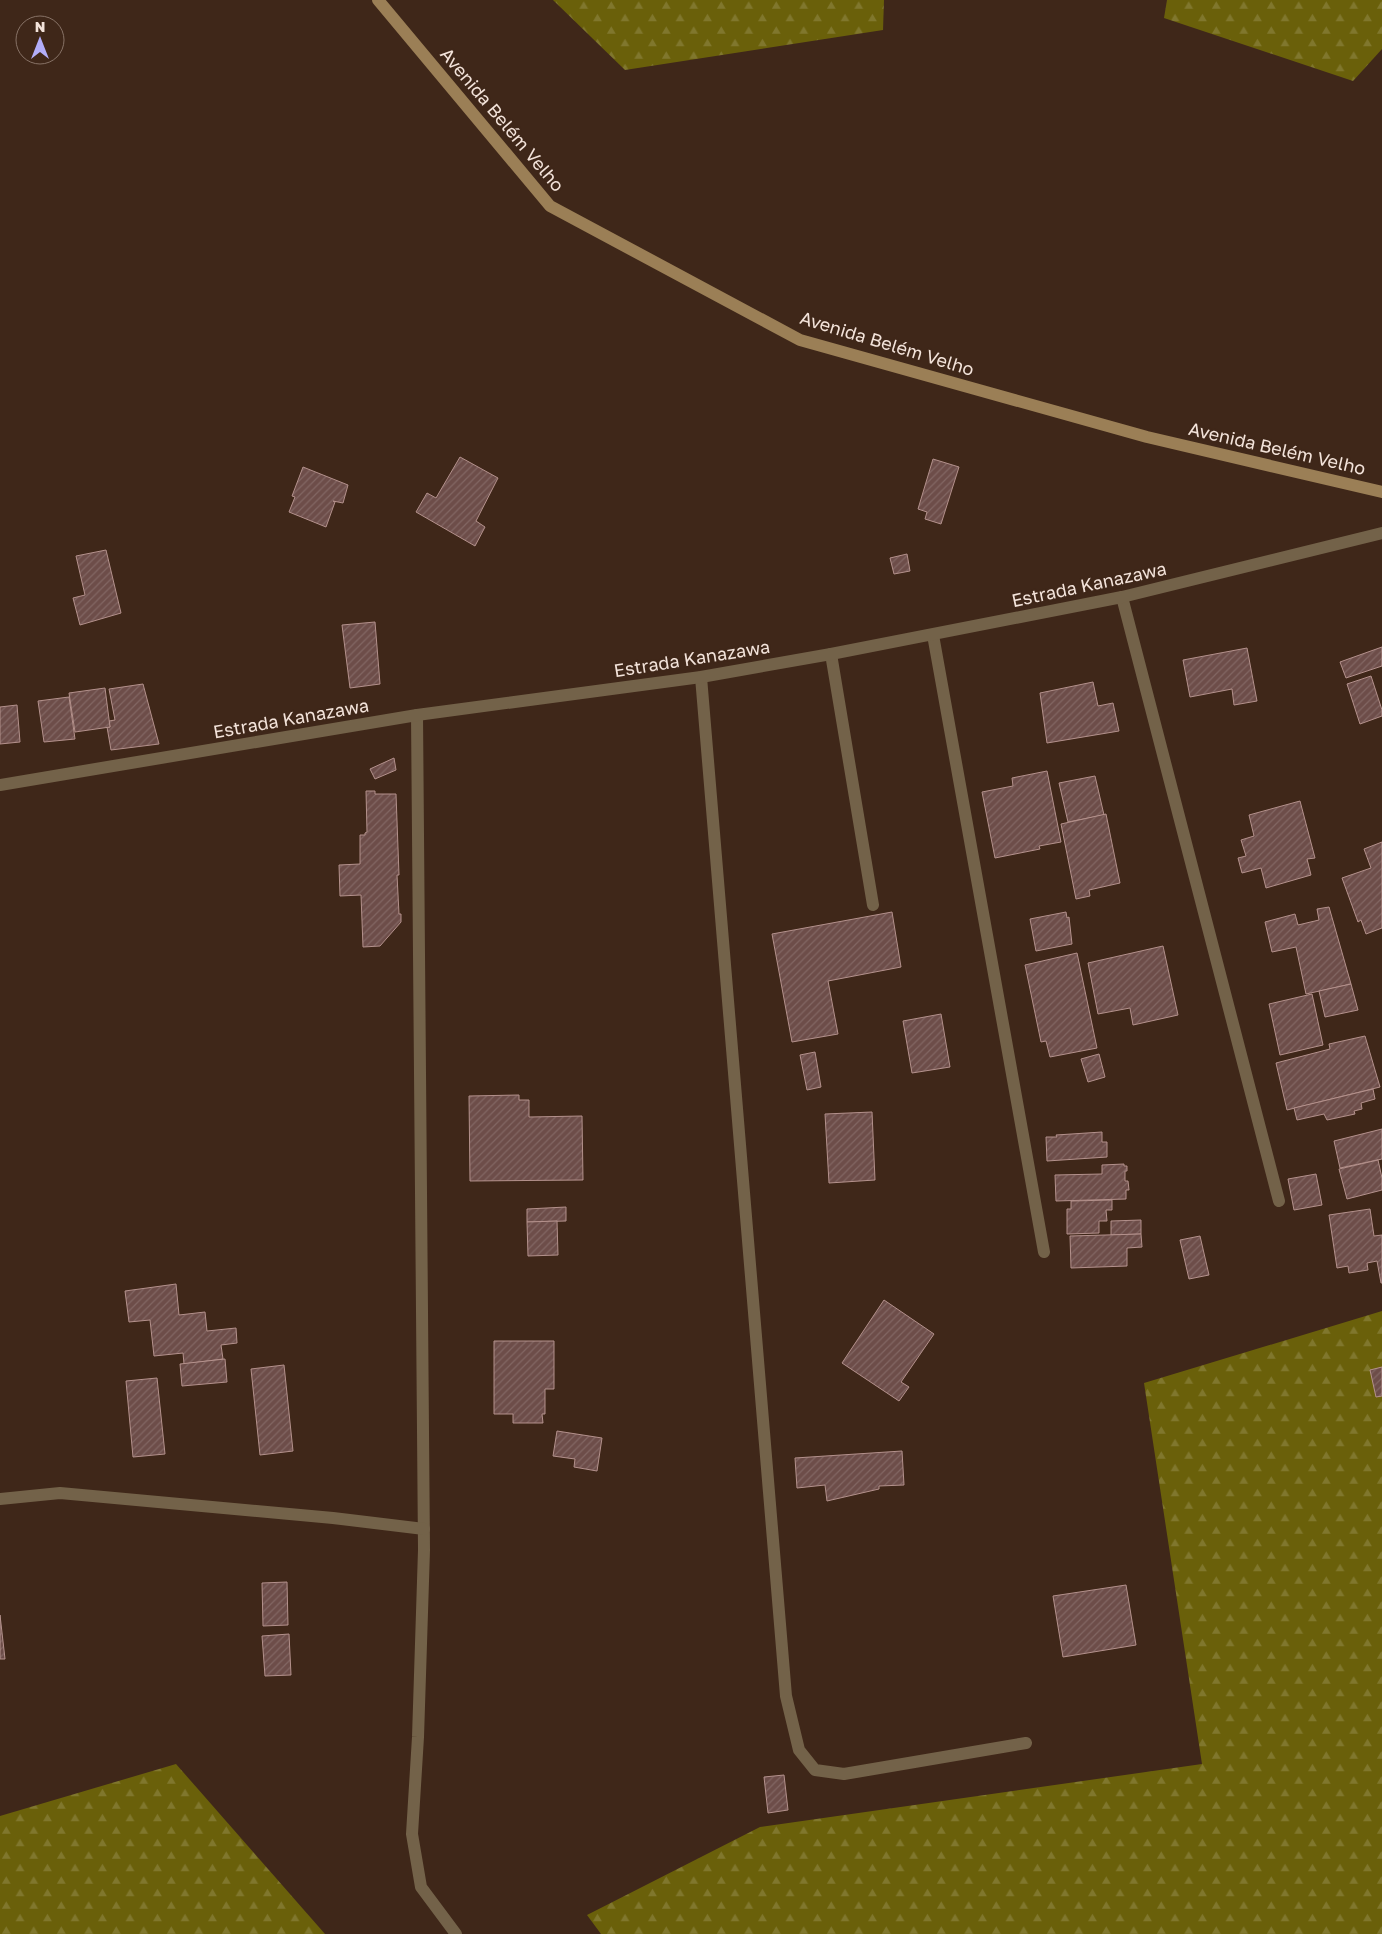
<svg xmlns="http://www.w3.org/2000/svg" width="1382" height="1934" viewBox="0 0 1382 1934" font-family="'Golos Text',sans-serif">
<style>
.forest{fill:url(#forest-firs)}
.building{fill:url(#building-hatch);stroke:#b4918c}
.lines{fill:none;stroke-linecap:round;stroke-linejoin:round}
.lane{stroke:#736249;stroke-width:12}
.street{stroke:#736249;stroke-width:12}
.secondary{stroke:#9b7f56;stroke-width:12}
.labels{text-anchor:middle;stroke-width:4;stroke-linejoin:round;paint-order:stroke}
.street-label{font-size:18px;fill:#f3e3da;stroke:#3f2719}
</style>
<defs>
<pattern id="forest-firs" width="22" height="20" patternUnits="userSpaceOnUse" patternTransform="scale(1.25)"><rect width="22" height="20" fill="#6a600a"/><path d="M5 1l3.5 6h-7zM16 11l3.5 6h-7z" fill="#80772d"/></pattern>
<pattern id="building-hatch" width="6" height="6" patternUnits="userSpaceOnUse" patternTransform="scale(1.25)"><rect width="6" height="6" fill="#6d4d49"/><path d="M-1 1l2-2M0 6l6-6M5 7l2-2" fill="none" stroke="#826663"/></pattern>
</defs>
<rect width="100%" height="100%" fill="#3f2719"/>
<g class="forest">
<path d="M553,0h331l-1,30 -258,40z"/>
<path d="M1167,0h215v49l-29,32 -189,-63z"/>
<path d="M1382,1311v623h-781l-14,-19 173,-88 442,-63 -58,-381z"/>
<path d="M176,1764l149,170h-325v-118z"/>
</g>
<g class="building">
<path d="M460,457l38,21 -22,43 9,6 -10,19 -59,-34 11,-19 9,5z"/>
<path d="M933,459l26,8 -18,57 -16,-5 2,-7 -9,-3z"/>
<path d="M303,467l45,18 -5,18 -10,-2 2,1 -9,25 -37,-15 6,-15 -3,-1z"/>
<path d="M106,550l15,63 -41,12 -7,-27 12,-3 -9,-39z"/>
<path d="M907,554l3,17 -16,3 -4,-16z"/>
<path d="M375,622l5,62 -30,4 -8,-63z"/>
<path d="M1382,647v19l-36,12 -6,-16z"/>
<path d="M1247,648l10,53 -23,4 -2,-16 -42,8 -7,-37z"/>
<path d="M1371,676l11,34v6l-22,8 -13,-40z"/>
<path d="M1093,682l5,24 15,-3 6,28 -72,12 -7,-50z"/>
<path d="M143,684l16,60 -48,6 -4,-23h3l-1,-6 6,-1 -6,-31z"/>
<path d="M105,688l5,39 -35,5 -6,-39z"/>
<path d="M69,697l6,42 -31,3 -6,-41z"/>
<path d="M17,705l3,37 -20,2v-37z"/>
<path d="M394,758l2,12 -21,9 -5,-10z"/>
<path d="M1047,771l14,71 -22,4 1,3 -45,9 -13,-66 31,-6 -1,-8z"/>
<path d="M1095,776l9,39 -36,7 -9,-39z"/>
<path d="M366,791h9v3h21l3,81h-2l2,39h2v8l-21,24 -17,1 -2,-52 -21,1 -1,-31 21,-1v-29h5v-2l2,-1z"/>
<path d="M1300,801l15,57 -8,1 4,16 -45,13 -5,-20 -19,5 -4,-15 8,-2 -5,-16 13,-4 -5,-21z"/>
<path d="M1106,814l14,69 -31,7 1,6 -14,3 -15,-75z"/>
<path d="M1382,842v86l-16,6 -5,-14 -3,2 -16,-44 29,-10 -7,-19z"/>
<path d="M1329,907l22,77 -45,10 -10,-47 -24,5 -7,-30 30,-8 3,11 21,-5 -2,-11z"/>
<path d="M892,912l9,55 -73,14 10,53 -46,8 -20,-108z"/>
<path d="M1066,912l1,6 2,-1 3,27 -36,7 -6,-32z"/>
<path d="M1163,946l15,69 -45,10 -3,-17 -32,6 -10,-51z"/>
<path d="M1077,953l20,95 -47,9 -4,-16 -5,1 -16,-77z"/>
<path d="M1351,984l7,26 -33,7 -6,-26z"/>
<path d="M1312,994l11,51 -43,10 -11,-51z"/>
<path d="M941,1014l9,53 -38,6 -9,-52z"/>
<path d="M1365,1036l15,51 -93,23 -11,-47 54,-14 -1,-5z"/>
<path d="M815,1052l6,35 -14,3 -7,-35z"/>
<path d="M1099,1054l6,23 -17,5 -7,-23z"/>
<path d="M1373,1089l2,10 -14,4 1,6 -8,2 1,3 -28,6 -3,-6 -27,6 -3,-12z"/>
<path d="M519,1095v5h10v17l53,-1 1,64 -113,1 -1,-85z"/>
<path d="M872,1112l3,68 -46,3 -4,-69z"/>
<path d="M1382,1129v30l-42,9 -6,-27z"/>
<path d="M1102,1132v10h5v15l-60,4 -1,-24h11l-1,-2z"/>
<path d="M1378,1160l4,18v12l-35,9 -8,-30z"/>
<path d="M1124,1164v2h3v5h-2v10h3l1,9h-3v9l-70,2 -1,-26 47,-1v-9z"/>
<path d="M1316,1174l6,31 -28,5 -6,-31z"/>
<path d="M1112,1200v10h-6l1,11h-8v12l-32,1v-25h4v-8z"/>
<path d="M566,1207v14l-39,1v-13z"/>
<path d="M1370,1209l4,27 8,-1v48h-1l-4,-22 -10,2 1,7 -19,3 -1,-7 -11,2 -8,-53z"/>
<path d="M1141,1220v14l-30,1v-14z"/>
<path d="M557,1221l1,34 -30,1 -1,-34z"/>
<path d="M1141,1234l1,13 -15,1v18l-56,2 -1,-32z"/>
<path d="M1200,1236l9,39 -20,4 -9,-39z"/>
<path d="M176,1284l3,31 26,-3 2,19 29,-3 1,15 -16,2 2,14 -39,5 -1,-11 -29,3 -4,-36 -21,2 -4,-31z"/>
<path d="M884,1300l50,34 -33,48 8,5 -10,14 -57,-38z"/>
<path d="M494,1341h60v48h-9v25h-3l1,9h-30v-9h-19z"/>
<path d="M225,1359l2,23 -45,4 -2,-22z"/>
<path d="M284,1365l9,86 -33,4 -9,-86z"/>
<path d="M1382,1367v29l-6,1 -6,-27z"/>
<path d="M157,1378l8,76 -32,3 -7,-76z"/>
<path d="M557,1431l45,7 -5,33 -23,-4 1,-8 -22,-3z"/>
<path d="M902,1451l2,34 -25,1v3l-52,12 -2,-16 -28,3 -2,-30z"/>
<path d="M287,1582l1,43 -25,1 -1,-43z"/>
<path d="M1126,1585l10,60 -73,12 -10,-61z"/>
<path d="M0,1615l5,44h-5z"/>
<path d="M289,1634l2,41 -26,1 -3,-40z"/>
<path d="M784,1775l4,35 -20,3 -4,-36z"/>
</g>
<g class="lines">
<g class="lane">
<path d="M1122,597l157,604"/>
<path d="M933,635l111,617"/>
<path d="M831,654l42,251"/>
</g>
<g class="street">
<path d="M701,677l85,1019 13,54 16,20 29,4 182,-31"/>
<path d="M417,715l7,835 -6,187 -6,97 9,53 35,47"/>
<path d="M0,785l417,-70 284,-38 130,-23 291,-57 260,-64"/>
<path d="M0,1499l60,-6 273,25 91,11"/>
</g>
<path class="secondary" d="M378,0l172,206 250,134 347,97 235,55"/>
</g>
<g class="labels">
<g class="street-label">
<text transform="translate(502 120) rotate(50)" y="6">Avenida Belém Velho</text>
<text transform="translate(887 344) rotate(17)" y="6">Avenida Belém Velho</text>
<text transform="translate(1277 449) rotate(13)" y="6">Avenida Belém Velho</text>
<text transform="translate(1089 585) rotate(-12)" y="6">Estrada Kanazawa</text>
<text transform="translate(692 659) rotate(-9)" y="6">Estrada Kanazawa</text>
<text transform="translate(291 719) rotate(-10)" y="6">Estrada Kanazawa</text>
</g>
</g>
<g transform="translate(40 40)"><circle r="24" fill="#3f2719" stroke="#877266"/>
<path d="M0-4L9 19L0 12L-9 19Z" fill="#b2adf9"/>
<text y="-8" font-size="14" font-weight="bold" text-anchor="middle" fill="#f3e3da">N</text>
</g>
</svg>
